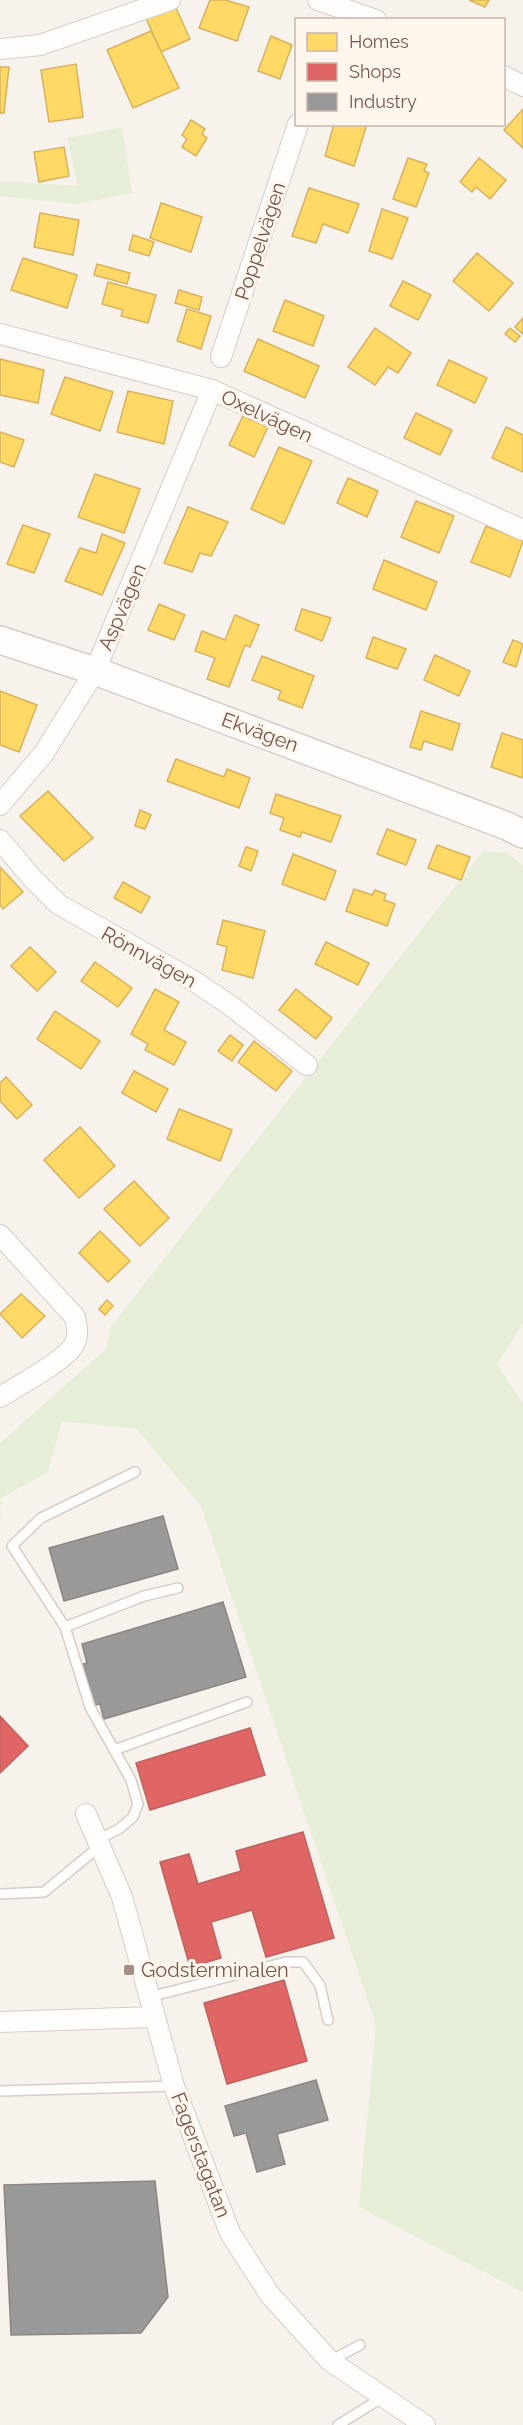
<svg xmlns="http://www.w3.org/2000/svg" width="523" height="2425" viewBox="0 0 523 2425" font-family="Raleway,sans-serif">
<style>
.green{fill:#e6eed7}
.homes{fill:#ffd966;stroke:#d6b25e;stroke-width:1.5}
.shops{fill:#e06666;stroke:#c0615e;stroke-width:1.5}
.industry{fill:#999;stroke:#8e8582;stroke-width:1.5}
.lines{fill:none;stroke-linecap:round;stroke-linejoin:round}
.lane-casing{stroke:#d6cdc8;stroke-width:12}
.street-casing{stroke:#d6cdc8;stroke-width:22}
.secondary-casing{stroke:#d7cdc8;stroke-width:30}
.lane{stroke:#fefdfc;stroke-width:9}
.street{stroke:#fefdfc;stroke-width:20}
.secondary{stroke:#fefdfc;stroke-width:27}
.poi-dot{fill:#a38d84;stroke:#fff6ee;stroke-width:2}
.labels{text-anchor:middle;stroke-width:6;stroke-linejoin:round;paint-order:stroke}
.street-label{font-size:20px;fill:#76564c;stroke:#fff6ee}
.poi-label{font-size:20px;fill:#76564c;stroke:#fff6ee;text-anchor:start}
</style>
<rect width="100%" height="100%" fill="#f7f2ec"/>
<g class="green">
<path d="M122,127l10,66 -55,11 -77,-8v-15l78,5 -11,-48z"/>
<path d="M483,851l24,2 16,13v457l-26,42 26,38v889l-164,-85 17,-182 -175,-519 -64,-77 -75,-8 -14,51 -47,26 -1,25v-80l106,-94 4,-21z"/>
</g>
<g class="homes">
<path d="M210,0h15l24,7 -12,34 -38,-13z"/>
<path d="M469,0h20l-4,7z"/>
<path d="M176,8l14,31 -29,13 -15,-34z"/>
<path d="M151,31l28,57 -46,20 -26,-58z"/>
<path d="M271,36l21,9 -12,34 -22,-8z"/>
<path d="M76,64l7,53 -34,5 -8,-52z"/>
<path d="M0,67h9l-5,46h-4z"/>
<path d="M523,109v39l-19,-18z"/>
<path d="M191,120l14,9 -3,5 5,4 -11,18 -14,-9 5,-8 -5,-4z"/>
<path d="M334,124h33l-13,42 -29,-10z"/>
<path d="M64,147l5,29 -30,6 -5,-30z"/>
<path d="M408,158l19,6 -3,7 5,2 -13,34 -23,-8z"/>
<path d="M479,158l27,22 -16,19 -14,-12 -4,5 -12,-10z"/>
<path d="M309,188l50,16 -11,29 -25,-9 -7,19 -24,-7z"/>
<path d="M161,203l41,14 -11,35 -41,-14z"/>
<path d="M382,209l26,9 -16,41 -23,-8z"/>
<path d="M40,213l39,7 -6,35 -39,-8z"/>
<path d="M133,235l21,7 -5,14 -20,-6z"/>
<path d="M477,253l36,30 -24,28 -36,-30z"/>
<path d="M23,258l54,17 -10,33 -56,-18z"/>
<path d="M97,264l33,9 -3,11 -33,-9z"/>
<path d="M403,281l28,14 -13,25 -28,-14z"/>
<path d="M108,282l48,13 -8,28 -27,-7 2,-6 -21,-6z"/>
<path d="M179,290l23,7 -3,13 -24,-7z"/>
<path d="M285,300l39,16 -11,30 -40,-15z"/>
<path d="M187,309l24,7 -10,33 -24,-8z"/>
<path d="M523,318v16l-8,-7z"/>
<path d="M375,328l36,25 -13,20 -10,-6 -13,18 -27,-18z"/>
<path d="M510,328l10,8 -5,6 -10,-8z"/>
<path d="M258,339l61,27 -14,32 -61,-27z"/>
<path d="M0,359l44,11 -6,33 -38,-8z"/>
<path d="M449,360l38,18 -12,25 -38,-18z"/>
<path d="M65,377l48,15 -13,39 -49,-17z"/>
<path d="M128,391l45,10 -9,43 -47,-12z"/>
<path d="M416,413l36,17 -12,25 -36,-17z"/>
<path d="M243,416l25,11 -14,30 -25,-12z"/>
<path d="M506,427l17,8v37l-31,-14z"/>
<path d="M0,432l24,8 -10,27 -14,-5z"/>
<path d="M279,447l33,14 -28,63 -33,-15z"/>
<path d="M95,474l45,15 -16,44 -46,-16z"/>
<path d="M348,478l30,13 -11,26 -30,-14z"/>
<path d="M416,501l38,15 -15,37 -38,-16z"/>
<path d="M188,507l40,15 -17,34 -11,-3 -8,19 -28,-9z"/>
<path d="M23,525l27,9 -16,39 -27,-9z"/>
<path d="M486,526l37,15 -13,36 -39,-15z"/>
<path d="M102,534l23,9 -23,52 -37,-14 15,-33 16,5z"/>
<path d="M384,560l53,22 -11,28 -53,-21z"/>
<path d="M159,604l26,11 -11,25 -26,-10z"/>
<path d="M302,609l29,9 -9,23 -27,-11z"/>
<path d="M235,615l24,10 -9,22 -5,-2 -16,42 -22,-8 8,-21 -20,-7 7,-20 23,9z"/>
<path d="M373,637l33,12 -9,20 -31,-11z"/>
<path d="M513,640l10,4 -7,23 -13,-5z"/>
<path d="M435,655l35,16 -11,25 -35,-16z"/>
<path d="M262,656l52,20 -12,32 -24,-9 3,-8 -29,-11z"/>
<path d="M0,691l37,14 -18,47 -19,-7z"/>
<path d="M421,711l39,13 -8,26 -28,-9 -3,9 -11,-3z"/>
<path d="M502,733l21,7v38l-32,-11z"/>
<path d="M176,759l48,18 3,-8 23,9 -11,30 -72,-27z"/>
<path d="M48,791l45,47 -29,23 -44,-45z"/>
<path d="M276,794l65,22 -10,26 -29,-10 -2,5 -20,-7 4,-12 -14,-5z"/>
<path d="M140,810l11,5 -6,14 -10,-3z"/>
<path d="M387,829l29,11 -10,25 -29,-11z"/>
<path d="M437,845l33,12 -9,23 -33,-12z"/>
<path d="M246,847l12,4 -7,20 -12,-5z"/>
<path d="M293,854l43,17 -11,29 -43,-16z"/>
<path d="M0,867l23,25 -20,17 -3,-4z"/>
<path d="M123,882l27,15 -9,16 -27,-15z"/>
<path d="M354,889l18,6 3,-5 11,4 -2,6 11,4 -8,22 -41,-15z"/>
<path d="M223,920l42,11 -12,47 -31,-8 5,-23 -10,-3z"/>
<path d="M326,942l43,21 -11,22 -43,-21z"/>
<path d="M30,947l26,25 -19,19 -26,-25z"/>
<path d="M95,962l37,26 -14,19 -37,-26z"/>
<path d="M155,989l24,13 -15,28 22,12 -12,23 -29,-15 3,-6 -17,-10z"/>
<path d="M296,989l36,29 -16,21 -37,-29z"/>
<path d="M55,1011l45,30 -19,28 -44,-30z"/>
<path d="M230,1035l13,10 -11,16 -14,-10z"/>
<path d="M254,1041l38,30 -16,20 -38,-29z"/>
<path d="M134,1071l34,18 -12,23 -34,-19z"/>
<path d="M6,1077l26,28 -15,14 -17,-18v-18z"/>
<path d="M179,1109l53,21 -12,31 -53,-22z"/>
<path d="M80,1127l35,39 -36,32 -35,-38z"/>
<path d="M134,1181l35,37 -29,28 -36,-37z"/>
<path d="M100,1231l30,30 -22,21 -29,-29z"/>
<path d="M21,1294l24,22 -23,22 -22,-24z"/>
<path d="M107,1300l6,6 -8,9 -6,-6z"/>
</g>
<g class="shops">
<path d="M0,1716l28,30 -28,27z"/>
<path d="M250,1728l15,47 -115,35 -14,-47z"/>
<path d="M303,1832l31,106 -68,19 -14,-47 -41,12 10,36 -31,9 -30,-105 29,-8 9,30 43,-13 -5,-20z"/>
<path d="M284,1980l23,81 -80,23 -23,-81z"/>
</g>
<g class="industry">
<path d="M163,1516l15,53 -114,32 -15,-53z"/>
<path d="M223,1602l23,75 -142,42 -4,-15 -5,1 -12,-41 4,-1 -5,-19z"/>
<path d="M316,2080l12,40 -51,14 8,30 -28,8 -11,-39 -12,3 -9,-30z"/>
<path d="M155,2181l13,116 -27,36 -130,2 -7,-150z"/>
</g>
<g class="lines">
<defs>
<g id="lane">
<path d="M65,1627l79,-31 34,-8"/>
<path d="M114,1750l133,-48"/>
<path d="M97,1840l22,-11 14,-12 5,-13 -7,-24 -41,-73 -25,-80 -53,-81 29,-28 94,-46"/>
<path d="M0,1894l44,-2 56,-46"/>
<path d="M149,1997l137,-35h17l17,23 8,35"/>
<path d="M0,2091l174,-5"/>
<path d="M330,2361l30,-16"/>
<path d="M338,2425l45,-28"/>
</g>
<g id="street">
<path d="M318,0l58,20"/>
<path d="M0,49l40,-4 130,-45"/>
<path d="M504,76l19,10"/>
<path d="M0,334l212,56 311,140"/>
<path d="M221,357l77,-233"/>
<path d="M0,805l44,-52 51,-82 117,-281"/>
<path d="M0,840l33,39 25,25 136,77 37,25 76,59"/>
<path d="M0,1235l75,82c2,10 4,19 -1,28 -8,15 -58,42 -74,52"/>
<path d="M86,1814l36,83 52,189 56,147 40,62 60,66 95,64"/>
<path d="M0,2022l155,-5"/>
</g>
<path id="secondary" d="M0,640l95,31 412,155 16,8"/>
</defs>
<use href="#lane" class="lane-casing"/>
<use href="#street" class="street-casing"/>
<use href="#secondary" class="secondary-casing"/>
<use href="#lane" class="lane"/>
<use href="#street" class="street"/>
<use href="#secondary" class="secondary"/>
</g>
<rect class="poi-dot" x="123" y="1964" width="12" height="12" rx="3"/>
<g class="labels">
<g class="street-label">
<text transform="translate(260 241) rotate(-72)" y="7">Poppelvägen</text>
<text transform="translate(267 416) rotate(25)" y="7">Oxelvägen</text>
<text transform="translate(122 607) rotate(-67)" y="7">Aspvägen</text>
<text transform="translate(260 732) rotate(20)" y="7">Ekvägen</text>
<text transform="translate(149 957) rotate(29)" y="7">Rönnvägen</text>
<text transform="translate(201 2155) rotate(69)" y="7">Fagerstagatan</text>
</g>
<g class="poi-label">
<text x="141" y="1977">Godsterminalen</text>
</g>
</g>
<rect x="295" y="18" width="210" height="108" fill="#fff6ee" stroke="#c8b6ad" stroke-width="1.5"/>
<rect x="307" y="33" width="30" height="18" fill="#ffd966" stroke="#c8b6ad" stroke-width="1.5"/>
<text x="349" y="48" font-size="18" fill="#76564c">Homes</text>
<rect x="307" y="63" width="30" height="18" fill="#e06666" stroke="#c8b6ad" stroke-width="1.5"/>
<text x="349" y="78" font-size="18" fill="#76564c">Shops</text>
<rect x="307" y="93" width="30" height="18" fill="#999999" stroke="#c8b6ad" stroke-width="1.5"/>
<text x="349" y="108" font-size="18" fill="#76564c">Industry</text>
</svg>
